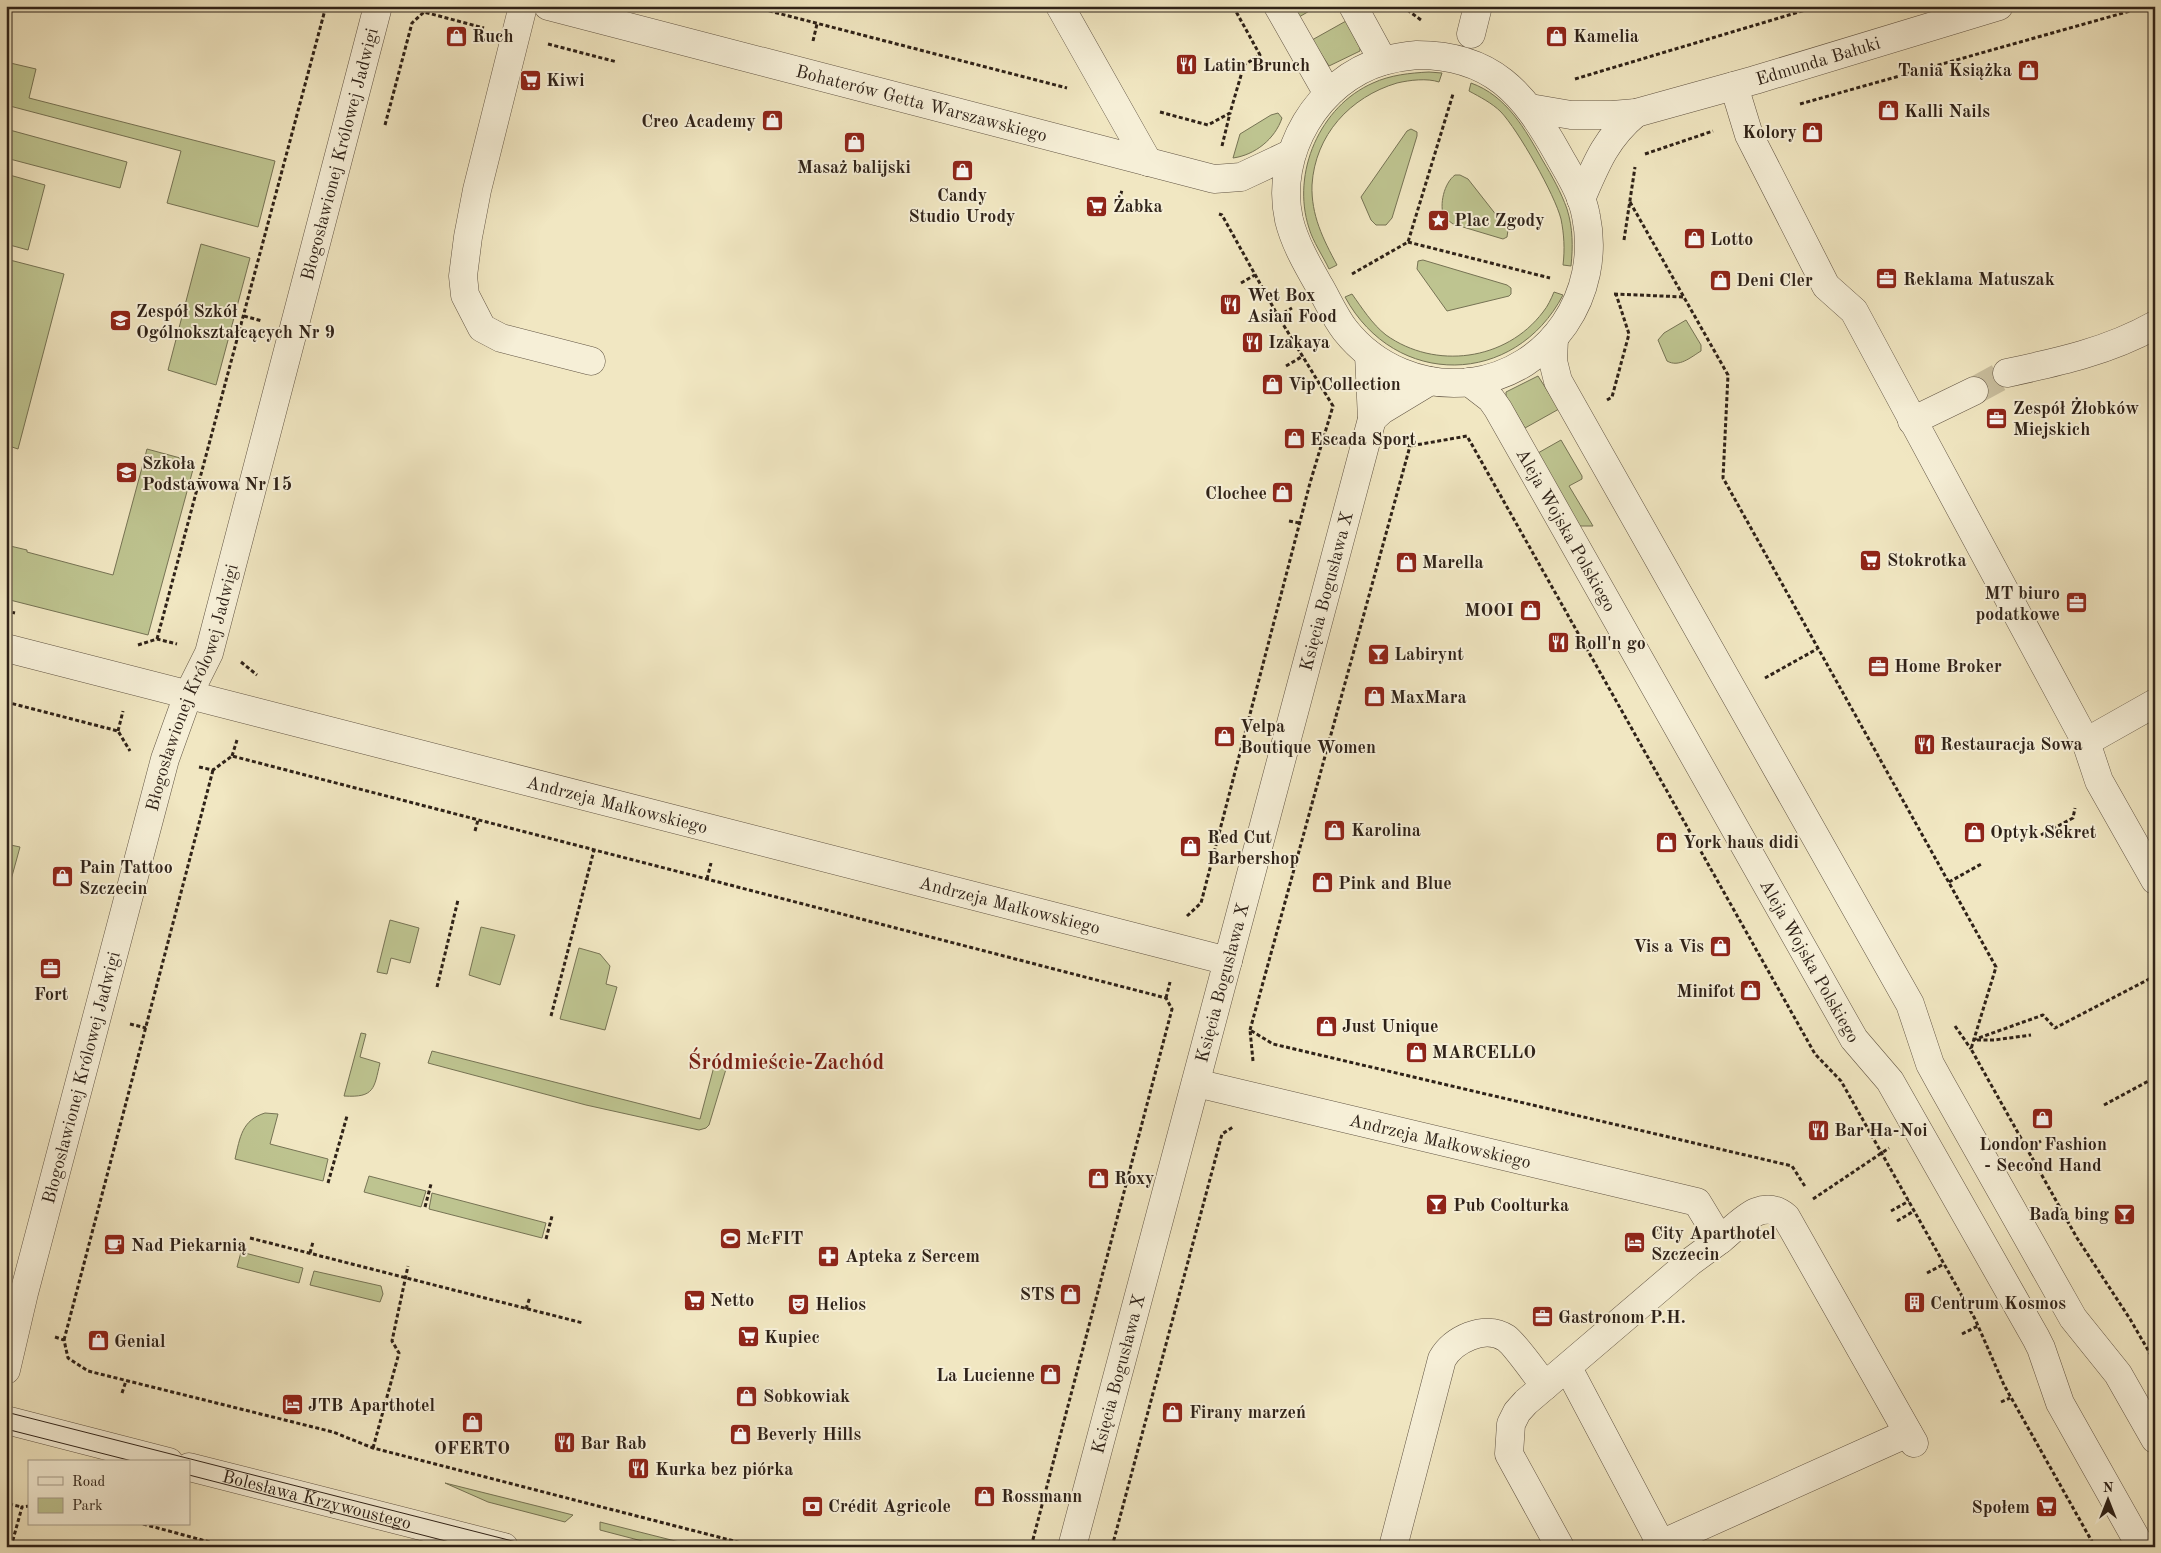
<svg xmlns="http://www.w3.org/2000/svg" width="2161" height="1553" viewBox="0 0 2161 1553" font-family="'Old Standard TT',serif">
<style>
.green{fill:#bec490;stroke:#767354}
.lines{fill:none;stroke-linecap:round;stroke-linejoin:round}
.minor-tunnel{stroke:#cac0a0;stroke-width:28;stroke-dasharray:28 14;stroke-linecap:butt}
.minor-casing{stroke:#605342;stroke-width:29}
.path{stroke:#2f2218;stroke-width:3;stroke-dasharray:4 2.5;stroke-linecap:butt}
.minor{stroke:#f6efd7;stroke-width:28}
.tram{stroke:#2f2218;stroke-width:1}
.labels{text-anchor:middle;stroke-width:4;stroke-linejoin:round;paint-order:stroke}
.poi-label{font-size:18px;font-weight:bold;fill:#2f2218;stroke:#f6efd7;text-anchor:start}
.street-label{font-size:18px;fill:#2f2218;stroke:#f6efd7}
.district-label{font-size:22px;font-weight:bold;fill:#7a1f14;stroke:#f6efd7}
</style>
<rect width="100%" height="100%" fill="#f1e7c2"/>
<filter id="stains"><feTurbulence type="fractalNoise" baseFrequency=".004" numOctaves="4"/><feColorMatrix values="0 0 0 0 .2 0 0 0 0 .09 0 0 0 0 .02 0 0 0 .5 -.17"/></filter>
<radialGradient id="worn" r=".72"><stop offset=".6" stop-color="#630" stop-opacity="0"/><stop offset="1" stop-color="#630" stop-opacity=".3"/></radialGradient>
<g class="green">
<path d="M1293,6h25l-19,11z"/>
<path d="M1346,21l14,27v3l-31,15 -17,-26z"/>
<path d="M6,62l30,7 -7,29 246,63 -17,66 -91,-24 14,-52 -175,-46z"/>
<path d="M1429,72l13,1 -3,9c-12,-4 -29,-2 -42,1 -47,14 -82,52 -85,102 -1,30 11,54 25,80l-8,4c-6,-13 -16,-27 -20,-41 -18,-55 11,-122 64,-145 17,-8 37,-10 56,-11z"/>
<path d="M1471,83c36,13 54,46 72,78 9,15 18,31 24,48 6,19 6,38 4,57l-8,-1c2,-16 1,-31 -2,-46 -6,-24 -43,-89 -60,-107 -9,-9 -21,-15 -32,-21z"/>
<path d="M1278,113l4,5c-7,21 -27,37 -49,40l7,-24 31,-19z"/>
<path d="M6,129l121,33 -7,26 -114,-30z"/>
<path d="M1411,129l6,3v4l-25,82 -6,7h-10l-5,-5 -10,-23 46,-66z"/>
<path d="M6,174l39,11 -17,65 -22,-6z"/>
<path d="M1455,175h5l8,4 40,51 -1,7 -4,2 -50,-15 -9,-7c-5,-12 0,-34 11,-42z"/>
<path d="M201,244l49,14 -34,127 -48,-15z"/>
<path d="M6,259l58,15 -46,175 -12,-4z"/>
<path d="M1423,260l84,25 4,3v6l-2,2 -62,15 -30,-42 1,-8z"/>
<path d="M1554,292l9,3c-48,92 -168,94 -218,2l7,-3c10,14 20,30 34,41 49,35 120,26 157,-23 5,-6 8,-13 11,-20z"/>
<path d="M1686,320l15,25v6c-10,6 -22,17 -34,10l-9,-21 6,-7z"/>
<path d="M1538,376l21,33 -34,19 -19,-32v-4z"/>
<path d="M1561,440l21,36v3l-13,7 24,40h-14l-41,-73z"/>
<path d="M147,449l48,13 -47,173 -142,-36v-54l21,5v2l86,23z"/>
<path d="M6,844l14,3 -14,51z"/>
<path d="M390,920l29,8 -9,35 -19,-5 -4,16 -10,-2z"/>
<path d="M481,927l34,8 -15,50 -31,-10z"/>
<path d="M579,948l21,6 10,12 -4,18 11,3 -12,43 -45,-11z"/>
<path d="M361,1033l5,1 -6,23 20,6c-6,25 -5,35 -36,33z"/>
<path d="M432,1051l268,68 16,-60 10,2v8l-17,56 -3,3 -7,2 -113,-25 -158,-42z"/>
<path d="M265,1113l13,1 -8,30 58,15 -5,22 -88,-22c5,-22 7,-39 30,-46z"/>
<path d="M369,1176l57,15 -5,16 -57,-15z"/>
<path d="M432,1193l114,30 -4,15 -113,-29z"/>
<path d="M241,1252l62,16 -4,15 -62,-16z"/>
<path d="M314,1271l67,15 2,8 -3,8 -70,-17z"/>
<path d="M445,1483l128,32 -8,7 -77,-20z"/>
<path d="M600,1522l99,25h-34l-65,-17z"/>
</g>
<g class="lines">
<path class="minor-tunnel" d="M1974,391l33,-18"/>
<defs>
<g id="minor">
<path d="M523,6l-46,184 -9,47 -5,39 2,19 17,33 19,10 90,23"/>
<path id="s1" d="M548,6l666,173 27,-2 51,-24"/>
<path d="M1060,6l88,156"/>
<path d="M1278,6l50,88"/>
<path d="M1353,6l30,55"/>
<path d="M1471,34l7,-28"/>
<path d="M1417,55c75,0 107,38 141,99 11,20 24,39 28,62 16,78 -35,155 -115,166 -48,6 -96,-14 -126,-52 -10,-13 -17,-29 -25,-43 -12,-21 -25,-43 -31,-67 -15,-67 29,-140 94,-159 11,-3 23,-5 34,-6z"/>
<path d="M1734,86l15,49 77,151 28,25 232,431 13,39 56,99"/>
<path id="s2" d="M1530,108l41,7h41l24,-2 119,-33 244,-74"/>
<path d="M1581,199c15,-35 25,-61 55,-86"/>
<path d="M1554,338l-1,23 5,20 352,623 20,60 11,20 132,234 45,56 37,65"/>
<path d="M2007,373c51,-11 102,-22 148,-48"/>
<path id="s3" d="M1469,382l22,17 7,10 356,630 36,42 146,257 5,10 19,55 81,144"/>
<path d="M1372,419l10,-9 48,-29"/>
<path d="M1912,421l62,-30"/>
<path id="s4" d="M6,648l1222,313"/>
<path d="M2086,742l69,-39"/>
<path id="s5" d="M1196,1083l501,119 23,38 -30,22 -164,140 -9,10 -6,12 -2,30 51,93"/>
<path d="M1720,1240c20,-16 41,-44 66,-23l128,226"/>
<path d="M1568,1368l93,176 -6,3"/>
<path id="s6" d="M6,1370l18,-77 141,-534 23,-64 21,-42 169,-647"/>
<path d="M6,1420l163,42"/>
<path id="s7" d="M189,1467l315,80"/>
<path d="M1661,1544l247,-111"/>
<path id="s8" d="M1072,1547l300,-1128 -3,-65"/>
<path d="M1393,1547l49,-188c11,-19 42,-35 64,-21 9,6 31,38 39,48"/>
</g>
</defs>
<use href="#minor" class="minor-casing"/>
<g class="path">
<path d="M750,6l317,82"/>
<path d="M1402,6l19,14"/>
<path d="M813,41l4,-17"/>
<path d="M548,44l69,18"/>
<path d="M1575,79l244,-73"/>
<path d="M1800,104l348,-98"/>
<path d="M1160,112l48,13 22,-12 14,-48 16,-10 -27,-49"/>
<path d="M385,125l27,-102 12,-11 60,16"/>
<path d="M1222,146l8,-33"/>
<path d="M1645,154l68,-23"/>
<path d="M1119,201l3,-11"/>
<path d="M1630,202l98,173 -5,103 273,489 -25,82 106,189 53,81 25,43"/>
<path d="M1624,240l11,-73"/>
<path d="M1408,242l142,36"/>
<path d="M1352,274l56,-32 45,-148"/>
<path d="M1241,283l14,-8"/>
<path d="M1614,294l71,3"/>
<path d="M244,316l18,5"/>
<path d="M1278,316l14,-8"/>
<path d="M1286,366l17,-10"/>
<path d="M1607,400l5,-3 17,-63 -13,-40"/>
<path d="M1399,443l11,3 57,-10 348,618 26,27 134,238 29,66 91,162"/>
<path d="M1289,521l11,2"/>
<path d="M6,611l9,2"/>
<path d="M157,639l169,-633"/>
<path d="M138,645l19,-6 20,5"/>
<path d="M241,662l16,13"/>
<path d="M1765,678l52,-29"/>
<path d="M6,702l112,29 12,20"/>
<path d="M118,731l5,-20"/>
<path d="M232,756l5,-16"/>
<path d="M199,767l14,3 19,-14 934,242 6,11 -141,538"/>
<path d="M475,831l3,-11"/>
<path d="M2041,835l32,-17 2,-10"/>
<path d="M707,879l4,-16"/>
<path d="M1949,882l34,-19"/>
<path d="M1187,916l14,-13 109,-420 23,-77 -55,-90 -56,-101 -3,-1"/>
<path d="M437,987l21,-87"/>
<path d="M1166,998l4,-16"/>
<path d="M551,1016l43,-166"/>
<path d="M130,1024l16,4"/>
<path d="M1955,1026l16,23"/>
<path d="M1250,1030l160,-584"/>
<path d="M1973,1040l70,-25 12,13 100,-52"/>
<path d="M1977,1040h17l37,-5"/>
<path d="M1253,1061l-3,-31 23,14 519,122 14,22"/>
<path d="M2104,1105l50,-27 1,2"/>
<path d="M2027,1149l14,-8"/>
<path d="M328,1183l19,-67"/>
<path d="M1813,1199l76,-51"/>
<path d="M425,1207l6,-23"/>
<path d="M1891,1211l18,-10"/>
<path d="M1897,1221l17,-10"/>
<path d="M1655,1228l11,11"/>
<path d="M250,1238l333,85"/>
<path d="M546,1239l6,-23"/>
<path d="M310,1253l3,-11"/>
<path d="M1927,1273l17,-9"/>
<path d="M526,1309l4,-12"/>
<path d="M1962,1334l16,-8"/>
<path d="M55,1337l9,3 4,18 20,13 245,61 40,16 384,99"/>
<path d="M64,1340l149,-570"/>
<path d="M122,1393l4,-12"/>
<path d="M2001,1402l9,-4"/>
<path d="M373,1448l26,-95 -7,-12 16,-75"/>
<path d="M9,1504l13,3"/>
<path d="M143,1524l85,23"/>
<path d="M11,1547l11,-40 7,-1"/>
<path d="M1112,1547l110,-413 11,-7"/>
</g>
<use href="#minor" class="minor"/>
<g class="tram">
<path d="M6,1412l530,135"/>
<path d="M6,1429l130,33"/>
<path d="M189,1475l280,72"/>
</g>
</g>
<defs>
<symbol id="shop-square" viewBox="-11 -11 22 22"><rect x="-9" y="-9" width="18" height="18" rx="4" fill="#8f2418" stroke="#f6efd7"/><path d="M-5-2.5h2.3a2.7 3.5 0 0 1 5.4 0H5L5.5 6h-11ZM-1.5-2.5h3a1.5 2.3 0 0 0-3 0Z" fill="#fff"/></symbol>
<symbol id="restaurant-square" viewBox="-11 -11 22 22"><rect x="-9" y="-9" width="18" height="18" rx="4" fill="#8f2418" stroke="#f6efd7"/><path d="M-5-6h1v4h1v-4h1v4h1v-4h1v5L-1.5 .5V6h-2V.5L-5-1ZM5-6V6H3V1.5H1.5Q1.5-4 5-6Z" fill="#fff"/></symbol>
<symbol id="supermarket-square" viewBox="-11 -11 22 22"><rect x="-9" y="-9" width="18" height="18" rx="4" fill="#8f2418" stroke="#f6efd7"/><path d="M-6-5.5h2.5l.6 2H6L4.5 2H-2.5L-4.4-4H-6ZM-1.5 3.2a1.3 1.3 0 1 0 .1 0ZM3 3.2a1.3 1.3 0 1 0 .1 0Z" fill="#fff"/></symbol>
<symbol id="sight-square" viewBox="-11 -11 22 22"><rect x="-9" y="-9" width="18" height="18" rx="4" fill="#8f2418" stroke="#f6efd7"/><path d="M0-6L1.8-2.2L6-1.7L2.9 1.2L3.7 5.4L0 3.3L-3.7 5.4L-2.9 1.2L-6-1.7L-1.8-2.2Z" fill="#fff"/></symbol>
<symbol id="office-square" viewBox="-11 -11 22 22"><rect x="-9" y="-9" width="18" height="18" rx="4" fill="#8f2418" stroke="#f6efd7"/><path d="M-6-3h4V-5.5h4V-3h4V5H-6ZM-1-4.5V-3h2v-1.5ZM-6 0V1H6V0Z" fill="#fff"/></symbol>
<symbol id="school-square" viewBox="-11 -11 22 22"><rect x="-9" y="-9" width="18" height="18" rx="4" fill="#8f2418" stroke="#f6efd7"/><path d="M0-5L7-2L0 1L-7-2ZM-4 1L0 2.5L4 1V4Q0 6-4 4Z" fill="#fff"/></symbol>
<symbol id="bar-square" viewBox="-11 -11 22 22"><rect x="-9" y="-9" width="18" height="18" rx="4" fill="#8f2418" stroke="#f6efd7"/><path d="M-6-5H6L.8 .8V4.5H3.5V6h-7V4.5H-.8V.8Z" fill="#fff"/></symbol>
<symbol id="stadium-square" viewBox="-11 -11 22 22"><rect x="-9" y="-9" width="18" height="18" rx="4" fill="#8f2418" stroke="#f6efd7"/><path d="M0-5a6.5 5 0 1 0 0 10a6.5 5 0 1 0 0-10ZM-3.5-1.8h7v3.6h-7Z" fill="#fff"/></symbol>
<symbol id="hotel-square" viewBox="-11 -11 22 22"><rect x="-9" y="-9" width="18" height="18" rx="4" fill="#8f2418" stroke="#f6efd7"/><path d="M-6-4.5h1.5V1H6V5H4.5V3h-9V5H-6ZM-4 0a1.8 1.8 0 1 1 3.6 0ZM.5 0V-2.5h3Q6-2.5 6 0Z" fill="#fff"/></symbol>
<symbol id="cafe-square" viewBox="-11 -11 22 22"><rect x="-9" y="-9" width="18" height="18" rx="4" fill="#8f2418" stroke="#f6efd7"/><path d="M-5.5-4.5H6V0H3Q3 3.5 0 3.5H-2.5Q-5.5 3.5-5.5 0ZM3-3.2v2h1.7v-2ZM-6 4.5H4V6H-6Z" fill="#fff"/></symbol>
<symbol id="pharmacy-square" viewBox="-11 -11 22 22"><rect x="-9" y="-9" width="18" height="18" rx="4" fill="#8f2418" stroke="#f6efd7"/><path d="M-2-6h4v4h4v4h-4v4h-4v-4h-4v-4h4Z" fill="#fff"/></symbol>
<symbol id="building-square" viewBox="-11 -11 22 22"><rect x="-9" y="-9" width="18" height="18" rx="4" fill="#8f2418" stroke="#f6efd7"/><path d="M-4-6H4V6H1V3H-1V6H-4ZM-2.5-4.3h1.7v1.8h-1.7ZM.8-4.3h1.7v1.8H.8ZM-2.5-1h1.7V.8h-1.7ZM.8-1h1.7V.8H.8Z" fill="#fff"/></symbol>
<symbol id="theatre-square" viewBox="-11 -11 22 22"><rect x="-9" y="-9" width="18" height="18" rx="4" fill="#8f2418" stroke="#f6efd7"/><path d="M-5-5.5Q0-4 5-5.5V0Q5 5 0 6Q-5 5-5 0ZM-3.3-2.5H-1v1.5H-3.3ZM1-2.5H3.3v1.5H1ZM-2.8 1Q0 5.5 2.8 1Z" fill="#fff"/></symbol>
<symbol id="bank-square" viewBox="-11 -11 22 22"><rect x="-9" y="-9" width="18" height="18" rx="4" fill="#8f2418" stroke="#f6efd7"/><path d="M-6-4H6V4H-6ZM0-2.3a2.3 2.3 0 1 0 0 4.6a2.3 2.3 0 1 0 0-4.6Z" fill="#fff"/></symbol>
</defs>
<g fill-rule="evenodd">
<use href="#shop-square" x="444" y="24" width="25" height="25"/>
<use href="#shop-square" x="1544" y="24" width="25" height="25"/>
<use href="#restaurant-square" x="1174" y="52" width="25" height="25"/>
<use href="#shop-square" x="2016" y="58" width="25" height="25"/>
<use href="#supermarket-square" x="518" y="68" width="25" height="25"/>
<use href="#shop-square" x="1876" y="98" width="25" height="25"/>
<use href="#shop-square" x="760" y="108" width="25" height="25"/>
<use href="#shop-square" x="1800" y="120" width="25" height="25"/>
<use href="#shop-square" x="842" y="130" width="25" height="25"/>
<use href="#shop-square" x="950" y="158" width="25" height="25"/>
<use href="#supermarket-square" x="1084" y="194" width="25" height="25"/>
<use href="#sight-square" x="1426" y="208" width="25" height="25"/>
<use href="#shop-square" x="1682" y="226" width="25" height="25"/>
<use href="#office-square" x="1874" y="266" width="25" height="25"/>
<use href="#shop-square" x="1708" y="268" width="25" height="25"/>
<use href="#restaurant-square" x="1218" y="292" width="25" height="25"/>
<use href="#school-square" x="108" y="308" width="25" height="25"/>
<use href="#restaurant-square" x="1240" y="330" width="25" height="25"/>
<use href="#shop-square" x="1260" y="372" width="25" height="25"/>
<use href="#office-square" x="1984" y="406" width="25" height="25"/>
<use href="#shop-square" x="1282" y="426" width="25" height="25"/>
<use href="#school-square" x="114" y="460" width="25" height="25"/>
<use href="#shop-square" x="1270" y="480" width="25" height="25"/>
<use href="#supermarket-square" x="1858" y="548" width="25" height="25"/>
<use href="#shop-square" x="1394" y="550" width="25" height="25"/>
<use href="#office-square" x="2064" y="590" width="25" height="25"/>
<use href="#shop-square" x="1518" y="598" width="25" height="25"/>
<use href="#restaurant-square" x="1546" y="630" width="25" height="25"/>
<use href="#bar-square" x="1366" y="642" width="25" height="25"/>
<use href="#office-square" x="1866" y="654" width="25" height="25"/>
<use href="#shop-square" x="1362" y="684" width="25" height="25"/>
<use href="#shop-square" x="1212" y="724" width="25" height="25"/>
<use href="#restaurant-square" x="1912" y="732" width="25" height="25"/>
<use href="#shop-square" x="1322" y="818" width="25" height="25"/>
<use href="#shop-square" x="1962" y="820" width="25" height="25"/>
<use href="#shop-square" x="1654" y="830" width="25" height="25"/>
<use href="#shop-square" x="1178" y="834" width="25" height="25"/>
<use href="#shop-square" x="50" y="864" width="25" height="25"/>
<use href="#shop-square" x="1310" y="870" width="25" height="25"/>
<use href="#shop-square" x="1708" y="934" width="25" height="25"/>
<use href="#office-square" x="38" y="956" width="25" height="25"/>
<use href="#shop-square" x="1738" y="978" width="25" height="25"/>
<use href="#shop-square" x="1314" y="1014" width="25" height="25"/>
<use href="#shop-square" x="1404" y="1040" width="25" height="25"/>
<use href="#shop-square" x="2030" y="1106" width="25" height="25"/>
<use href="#restaurant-square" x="1806" y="1118" width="25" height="25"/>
<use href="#shop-square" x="1086" y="1166" width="25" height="25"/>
<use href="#bar-square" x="1424" y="1192" width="25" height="25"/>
<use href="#bar-square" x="2112" y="1202" width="25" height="25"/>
<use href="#stadium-square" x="718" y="1226" width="25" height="25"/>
<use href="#hotel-square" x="1622" y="1230" width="25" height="25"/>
<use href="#cafe-square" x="102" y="1232" width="25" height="25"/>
<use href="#pharmacy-square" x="816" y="1244" width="25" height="25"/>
<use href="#shop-square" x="1058" y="1282" width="25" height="25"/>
<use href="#supermarket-square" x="682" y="1288" width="25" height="25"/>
<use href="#building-square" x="1902" y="1290" width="25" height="25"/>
<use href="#theatre-square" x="786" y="1292" width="25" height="25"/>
<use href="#office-square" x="1530" y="1304" width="25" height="25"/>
<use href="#supermarket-square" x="736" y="1324" width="25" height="25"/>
<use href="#shop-square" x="86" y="1328" width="25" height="25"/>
<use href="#shop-square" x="1038" y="1362" width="25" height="25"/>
<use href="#shop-square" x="734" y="1384" width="25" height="25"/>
<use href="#hotel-square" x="280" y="1392" width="25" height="25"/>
<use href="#shop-square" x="1160" y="1400" width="25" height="25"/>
<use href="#shop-square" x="460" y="1410" width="25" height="25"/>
<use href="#shop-square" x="728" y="1422" width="25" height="25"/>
<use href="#restaurant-square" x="552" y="1430" width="25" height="25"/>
<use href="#restaurant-square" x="626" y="1456" width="25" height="25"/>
<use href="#shop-square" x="972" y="1484" width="25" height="25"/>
<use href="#bank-square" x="800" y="1494" width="25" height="25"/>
<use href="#supermarket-square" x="2034" y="1494" width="25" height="25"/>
</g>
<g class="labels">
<g class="poi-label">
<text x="472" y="42">Ruch</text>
<text x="1573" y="42">Kamelia</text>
<text x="1203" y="71">Latin Brunch</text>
<text x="2012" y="76" text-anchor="end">Tania Książka</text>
<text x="546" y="86">Kiwi</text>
<text x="1904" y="117">Kalli Nails</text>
<text x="756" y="127" text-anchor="end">Creo Academy</text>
<text x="1797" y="138" text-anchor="end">Kolory</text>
<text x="854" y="173" text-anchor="middle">Masaż balijski</text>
<text x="962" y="201" text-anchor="middle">Candy<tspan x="962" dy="21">Studio Urody</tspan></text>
<text x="1113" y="212">Żabka</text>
<text x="1454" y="226">Plac Zgody</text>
<text x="1710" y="245">Lotto</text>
<text x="1903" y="285">Reklama Matuszak</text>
<text x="1736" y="286">Deni Cler</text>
<text x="1247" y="301">Wet Box<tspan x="1247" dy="21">Asian Food</tspan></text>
<text x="136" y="317">Zespół Szkół<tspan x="136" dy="21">Ogólnokształcących Nr 9</tspan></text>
<text x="1268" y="348">Izakaya</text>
<text x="1288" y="390">Vip Collection</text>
<text x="2013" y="414">Zespół Żłobków<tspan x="2013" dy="21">Miejskich</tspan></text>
<text x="1310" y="445">Escada Sport</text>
<text x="142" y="469">Szkoła<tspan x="142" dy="21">Podstawowa Nr 15</tspan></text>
<text x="1267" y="499" text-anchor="end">Clochee</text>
<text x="1887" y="566">Stokrotka</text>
<text x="1422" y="568">Marella</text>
<text x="2060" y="599" text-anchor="end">MT biuro<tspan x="2060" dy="21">podatkowe</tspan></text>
<text x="1514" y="616" text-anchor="end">MOOI</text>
<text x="1574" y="649">Roll'n go</text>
<text x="1394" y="660">Labirynt</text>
<text x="1894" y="672">Home Broker</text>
<text x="1390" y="703">MaxMara</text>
<text x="1240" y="732">Velpa<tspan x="1240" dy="21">Boutique Women</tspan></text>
<text x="1940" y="750">Restauracja Sowa</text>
<text x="1351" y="836">Karolina</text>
<text x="1990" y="838">Optyk Sekret</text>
<text x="1207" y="843">Red Cut<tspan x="1207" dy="21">Barbershop</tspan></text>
<text x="1683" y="848">York haus didi</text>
<text x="79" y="873">Pain Tattoo<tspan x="79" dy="21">Szczecin</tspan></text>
<text x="1338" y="889">Pink and Blue</text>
<text x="1704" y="952" text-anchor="end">Vis a Vis</text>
<text x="1735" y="997" text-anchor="end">Minifot</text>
<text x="51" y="1000" text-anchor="middle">Fort</text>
<text x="1342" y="1032">Just Unique</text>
<text x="1432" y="1058">MARCELLO</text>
<text x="1834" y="1136">Bar Ha-Noi</text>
<text x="2043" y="1150" text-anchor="middle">London Fashion<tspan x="2043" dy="21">- Second Hand</tspan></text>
<text x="1114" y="1184">Roxy</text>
<text x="1453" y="1211">Pub Coolturka</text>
<text x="2109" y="1220" text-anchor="end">Bada bing</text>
<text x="1651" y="1239">City Aparthotel<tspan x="1651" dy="21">Szczecin</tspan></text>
<text x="746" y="1244">McFIT</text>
<text x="131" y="1251">Nad Piekarnią</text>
<text x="845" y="1262">Apteka z Sercem</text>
<text x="1055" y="1300" text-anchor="end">STS</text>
<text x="710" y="1306">Netto</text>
<text x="1930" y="1309">Centrum Kosmos</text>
<text x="815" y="1310">Helios</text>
<text x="1558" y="1323">Gastronom P.H.</text>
<text x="764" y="1343">Kupiec</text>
<text x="114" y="1347">Genial</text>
<text x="1035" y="1381" text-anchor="end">La Lucienne</text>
<text x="763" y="1402">Sobkowiak</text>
<text x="308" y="1411">JTB Aparthotel</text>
<text x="1189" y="1418">Firany marzeń</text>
<text x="756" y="1440">Beverly Hills</text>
<text x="580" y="1449">Bar Rab</text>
<text x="472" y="1454" text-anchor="middle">OFERTO</text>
<text x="655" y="1475">Kurka bez piórka</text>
<text x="1001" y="1502">Rossmann</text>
<text x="828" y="1512">Crédit Agricole</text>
<text x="2030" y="1513" text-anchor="end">Społem</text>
</g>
<g class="street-label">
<text dy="6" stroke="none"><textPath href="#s2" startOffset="296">Edmunda Bałuki</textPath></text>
<text dy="6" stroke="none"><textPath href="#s1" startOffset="386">Bohaterów Getta Warszawskiego</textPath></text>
<text dy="6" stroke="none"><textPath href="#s6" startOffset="1262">Błogosławionej Królowej Jadwigi</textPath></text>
<text dy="6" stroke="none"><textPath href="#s3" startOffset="179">Aleja Wojska Polskiego</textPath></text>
<text dy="6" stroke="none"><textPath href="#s8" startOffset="989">Księcia Bogusława X</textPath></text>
<text dy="6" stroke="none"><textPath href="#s6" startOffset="708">Błogosławionej Królowej Jadwigi</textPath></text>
<text dy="6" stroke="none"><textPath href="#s4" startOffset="631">Andrzeja Małkowskiego</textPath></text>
<text dy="6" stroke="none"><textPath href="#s4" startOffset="1036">Andrzeja Małkowskiego</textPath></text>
<text dy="6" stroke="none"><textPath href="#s3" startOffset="674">Aleja Wojska Polskiego</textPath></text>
<text dy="6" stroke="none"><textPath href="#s8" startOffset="584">Księcia Bogusława X</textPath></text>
<text dy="6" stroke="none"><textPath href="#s6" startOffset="302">Błogosławionej Królowej Jadwigi</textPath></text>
<text dy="6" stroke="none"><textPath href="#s5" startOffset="251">Andrzeja Małkowskiego</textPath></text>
<text dy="6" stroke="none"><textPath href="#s8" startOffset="179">Księcia Bogusława X</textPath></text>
<text dy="6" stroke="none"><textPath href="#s7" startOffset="132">Bolesława Krzywoustego</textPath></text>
</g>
<g class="district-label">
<text x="786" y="1069">Śródmieście-Zachód</text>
</g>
</g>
<rect width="2161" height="1553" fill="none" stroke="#f1e7c2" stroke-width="25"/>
<rect x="8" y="8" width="2146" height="1538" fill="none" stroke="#2f2218" stroke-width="2.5"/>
<rect x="12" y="12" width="2136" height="1528" fill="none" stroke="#2f2218"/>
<rect x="28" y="1460" width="162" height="65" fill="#f6efd7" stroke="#a69d8b"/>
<rect x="38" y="1477" width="25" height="8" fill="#f6efd7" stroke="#a69d8b"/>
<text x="72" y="1486" font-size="15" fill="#2f2218">Road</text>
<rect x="38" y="1498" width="25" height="15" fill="#bec490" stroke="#a69d8b"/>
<text x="72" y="1510" font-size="15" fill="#2f2218">Park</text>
<g transform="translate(2108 1500)" stroke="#f6efd7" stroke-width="4" paint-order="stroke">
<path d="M0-4L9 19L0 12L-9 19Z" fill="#2f2218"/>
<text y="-8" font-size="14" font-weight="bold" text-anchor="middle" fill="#2f2218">N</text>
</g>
<rect width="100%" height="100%" filter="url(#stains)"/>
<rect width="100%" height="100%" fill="url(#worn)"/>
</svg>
